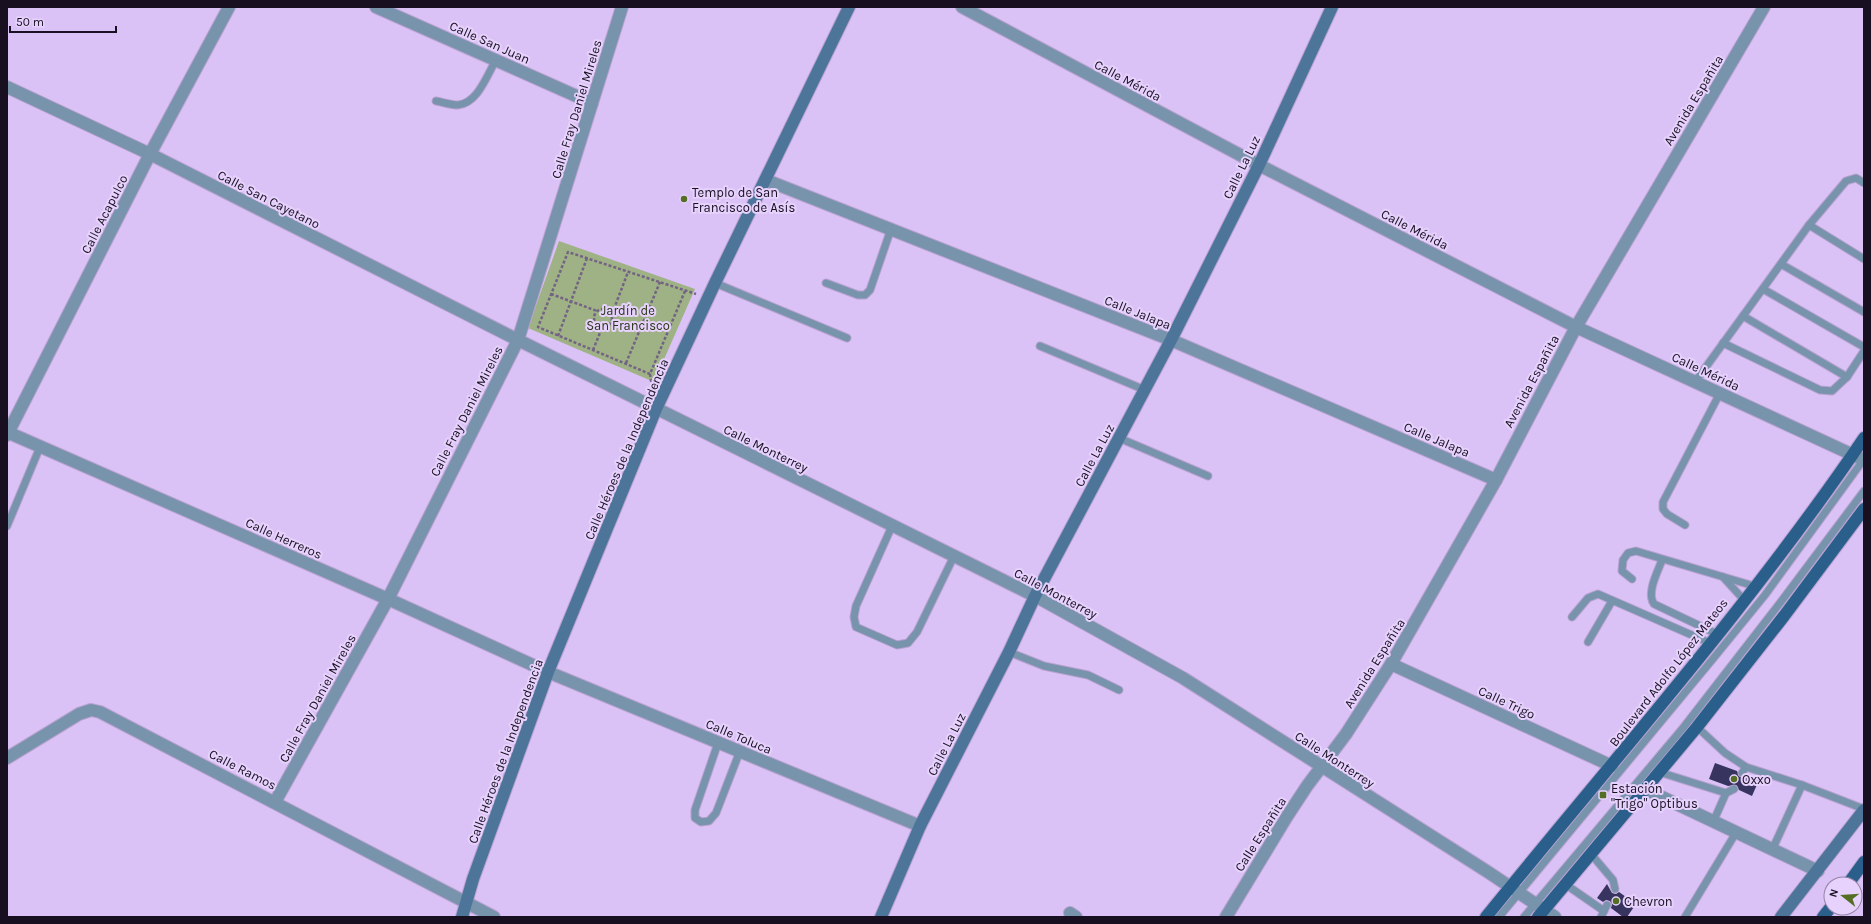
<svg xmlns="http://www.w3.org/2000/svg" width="1871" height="924" viewBox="0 0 1871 924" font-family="Karla,sans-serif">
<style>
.green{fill:#9fb285}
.building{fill:#383460}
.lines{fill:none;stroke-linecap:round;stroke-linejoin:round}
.lane-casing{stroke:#b8a2d0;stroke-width:9}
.street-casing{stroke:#b8a2d0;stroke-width:14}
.secondary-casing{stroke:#b8a2d0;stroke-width:14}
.primary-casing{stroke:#b8a2d0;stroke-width:14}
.path{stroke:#736384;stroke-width:2.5;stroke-dasharray:3 2;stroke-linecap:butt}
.lane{stroke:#7893ac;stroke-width:7}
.street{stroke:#7893ac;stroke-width:12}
.secondary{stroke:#4c7599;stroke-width:12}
.primary{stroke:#2a5f8b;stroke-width:12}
.poi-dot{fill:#546f23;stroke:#e6d2fc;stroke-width:1.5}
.labels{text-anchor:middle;stroke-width:4;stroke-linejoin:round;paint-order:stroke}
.street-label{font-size:13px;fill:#180f21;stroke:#e6d2fc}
.poi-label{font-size:13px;fill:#180f21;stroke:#e6d2fc;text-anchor:start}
.park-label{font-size:13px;fill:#283514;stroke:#e6d2fc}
</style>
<rect width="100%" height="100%" fill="#dbc2f6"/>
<path class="green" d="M559,241l136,48 -41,93 -126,-54z"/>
<g class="building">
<path d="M1715,763l22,8 3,6 4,1 3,-3 12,5 -7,16 -13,-6 -3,-5 -8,1 -19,-7z"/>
<path d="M1607,884l5,9 4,1 3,-2 17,12 -9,13h-4l-12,-9 1,-4 -2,-3 -4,-1 -3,2 -6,-4z"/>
</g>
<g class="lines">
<defs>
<g id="lane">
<path d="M436,101c6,1 15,4 22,4 20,-2 29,-30 38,-45"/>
<path d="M1809,225l55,34"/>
<path d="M1781,264l83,48"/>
<path d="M715,283l132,55"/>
<path d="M826,283l32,12h7l5,-5 21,-61"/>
<path d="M1763,289l101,58"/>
<path d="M1743,316l104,61"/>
<path d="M1723,343l97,47 12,1 15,-14 17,-26"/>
<path d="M1040,346l105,44"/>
<path d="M1695,382l114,-157 37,-44 10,-3 8,5"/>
<path d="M1119,438l89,38"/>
<path d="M1685,525l-18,-11 -4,-5v-7l57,-109"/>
<path d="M7,526l33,-79"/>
<path d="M892,526l-36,80 -2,11 2,10 41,18 11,-2 9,-11 37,-76"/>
<path d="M1662,560c-4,11 -16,33 -8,44l63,30"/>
<path d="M1723,577l21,23"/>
<path d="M1632,579l-10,-8 1,-11 5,-7 8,-2 118,35"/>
<path d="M1572,617l16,-19 10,-4 112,49"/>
<path d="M1588,642l24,-41"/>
<path d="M1009,652l35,14 44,9 31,15"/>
<path d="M1697,727l28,26 21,14 -4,6"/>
<path d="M718,743l-23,67v8l6,4 8,-1 7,-8 24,-62"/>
<path d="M1746,767l56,18 62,24"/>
<path d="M1659,772l67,21 8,-4"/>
<path d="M1714,820l12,-27"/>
<path d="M1773,848l29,-63"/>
<path d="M1591,854l22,26 2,9"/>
<path d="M1565,884l39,27"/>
<path d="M1499,917l213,-257 53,-65 99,-136"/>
<path d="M1524,917l159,-189 97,-125 84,-112"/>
<path d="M1601,917l6,-12"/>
<path d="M1685,917l52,-86"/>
</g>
<g id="street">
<path d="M376,7l216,96"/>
<path d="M962,7l297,158 317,162 288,133"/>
<path d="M7,87l143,67 368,186 517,256 148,82 305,194 67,45"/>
<path d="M766,180l405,160 325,140"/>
<path d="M7,432l381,167 160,73 372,154"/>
<path d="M7,435l143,-281 79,-147"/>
<path d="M1391,664l221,102"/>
<path d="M7,758l72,-44 12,-4 9,2 394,205"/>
<path d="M1645,789l173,82"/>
<path d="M275,802l113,-203 130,-259 104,-333"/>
<path d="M1070,913l6,4"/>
<path d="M1226,917l60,-99 21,-32 39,-52 45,-70 105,-184 80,-153 188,-320"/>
</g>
<g id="secondary">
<path d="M462,917l11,-38 75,-207 108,-263 59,-126 134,-276"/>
<path d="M881,917l39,-91 89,-174 26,-56 136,-256 88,-175 73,-158"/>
<path d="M1781,917l83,-107"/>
</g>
<g id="primary">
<path d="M1848,884l16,-22"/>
<path d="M1486,917c128,-158 264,-311 378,-479"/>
<path d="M1538,917l159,-190 87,-111 80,-107"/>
<path d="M1823,917l8,-10"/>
</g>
</defs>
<use href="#lane" class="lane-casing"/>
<use href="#street" class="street-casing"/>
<use href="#secondary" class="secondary-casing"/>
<use href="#primary" class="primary-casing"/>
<g class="path">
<path d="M685,291l-35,83 -112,-47 30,-75 128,42"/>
<path d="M551,294l46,17"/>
<circle cx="603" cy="318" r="9"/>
<path d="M612,314l16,-42"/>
<path d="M612,321l28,10"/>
<path d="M558,336l29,-78"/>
<path d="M593,350l9,-22"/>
<path d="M626,363l34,-81"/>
<path d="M650,374l2,13"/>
</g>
<use href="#lane" class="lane"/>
<use href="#street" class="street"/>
<use href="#secondary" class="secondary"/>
<use href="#primary" class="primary"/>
</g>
<g class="poi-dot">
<circle cx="684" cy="199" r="4"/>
<circle cx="1734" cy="779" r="4"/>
<rect x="1599" y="791" width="8" height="8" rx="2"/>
<circle cx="1616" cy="901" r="4"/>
</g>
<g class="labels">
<g class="street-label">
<text transform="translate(490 42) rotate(24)" y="5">Calle San Juan</text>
<text transform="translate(1128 80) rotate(28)" y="5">Calle Mérida</text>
<text transform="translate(1693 100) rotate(-59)" y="5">Avenida Españita</text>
<text transform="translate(576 109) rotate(-73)" y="5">Calle Fray Daniel Mireles</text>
<text transform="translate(1241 167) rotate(-64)" y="5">Calle La Luz</text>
<text transform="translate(269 199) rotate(27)" y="5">Calle San Cayetano</text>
<text transform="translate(104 214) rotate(-63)" y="5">Calle Acapulco</text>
<text transform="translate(1415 229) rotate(27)" y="5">Calle Mérida</text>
<text transform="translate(1138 312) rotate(22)" y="5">Calle Jalapa</text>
<text transform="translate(1706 371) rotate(25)" y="5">Calle Mérida</text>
<text transform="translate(1531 381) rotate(-62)" y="5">Avenida Españita</text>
<text transform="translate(466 411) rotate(-63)" y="5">Calle Fray Daniel Mireles</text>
<text transform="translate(1437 439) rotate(23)" y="5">Calle Jalapa</text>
<text transform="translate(766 448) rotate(26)" y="5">Calle Monterrey</text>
<text transform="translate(626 449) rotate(-67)" y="5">Calle Héroes de la Independencia</text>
<text transform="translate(1094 455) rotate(-62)" y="5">Calle La Luz</text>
<text transform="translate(284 538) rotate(24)" y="5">Calle Herreros</text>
<text transform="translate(1056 593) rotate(28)" y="5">Calle Monterrey</text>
<text transform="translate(1374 663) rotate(-58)" y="5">Avenida Españita</text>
<text transform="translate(1668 672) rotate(-52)" y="5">Boulevard Adolfo López Mateos</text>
<text transform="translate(317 698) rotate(-61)" y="5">Calle Fray Daniel Mireles</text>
<text transform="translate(1507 702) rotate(25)" y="5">Calle Trigo</text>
<text transform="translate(739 736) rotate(23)" y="5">Calle Toluca</text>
<text transform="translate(946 744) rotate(-63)" y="5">Calle La Luz</text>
<text transform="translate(505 751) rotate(-70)" y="5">Calle Héroes de la Independencia</text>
<text transform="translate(1335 759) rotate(33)" y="5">Calle Monterrey</text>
<text transform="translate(243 769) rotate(27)" y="5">Calle Ramos</text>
<text transform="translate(1260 834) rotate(-58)" y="5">Calle Españita</text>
</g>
<g class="poi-label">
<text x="692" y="197">Templo de San<tspan x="692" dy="15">Francisco de Asís</tspan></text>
<text x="1742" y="784">Oxxo</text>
<text x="1611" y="793">Estación<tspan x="1611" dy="15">"Trigo" Optibus</tspan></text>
<text x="1624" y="906">Chevron</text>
</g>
<g class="park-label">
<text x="628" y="315">Jardín de<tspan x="628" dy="15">San Francisco</tspan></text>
</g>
</g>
<rect width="1871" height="924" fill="none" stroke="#180f21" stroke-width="16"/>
<g transform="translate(1843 896) rotate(287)"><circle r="19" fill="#e6d2fc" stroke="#9484a4"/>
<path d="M0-3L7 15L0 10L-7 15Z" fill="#546f23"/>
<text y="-6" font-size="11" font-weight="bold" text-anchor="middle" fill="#180f21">N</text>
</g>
<path d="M10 26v6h106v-6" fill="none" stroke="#180f21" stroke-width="2"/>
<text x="16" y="26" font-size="12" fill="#180f21" stroke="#e6d2fc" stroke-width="3" paint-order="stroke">50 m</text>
</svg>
